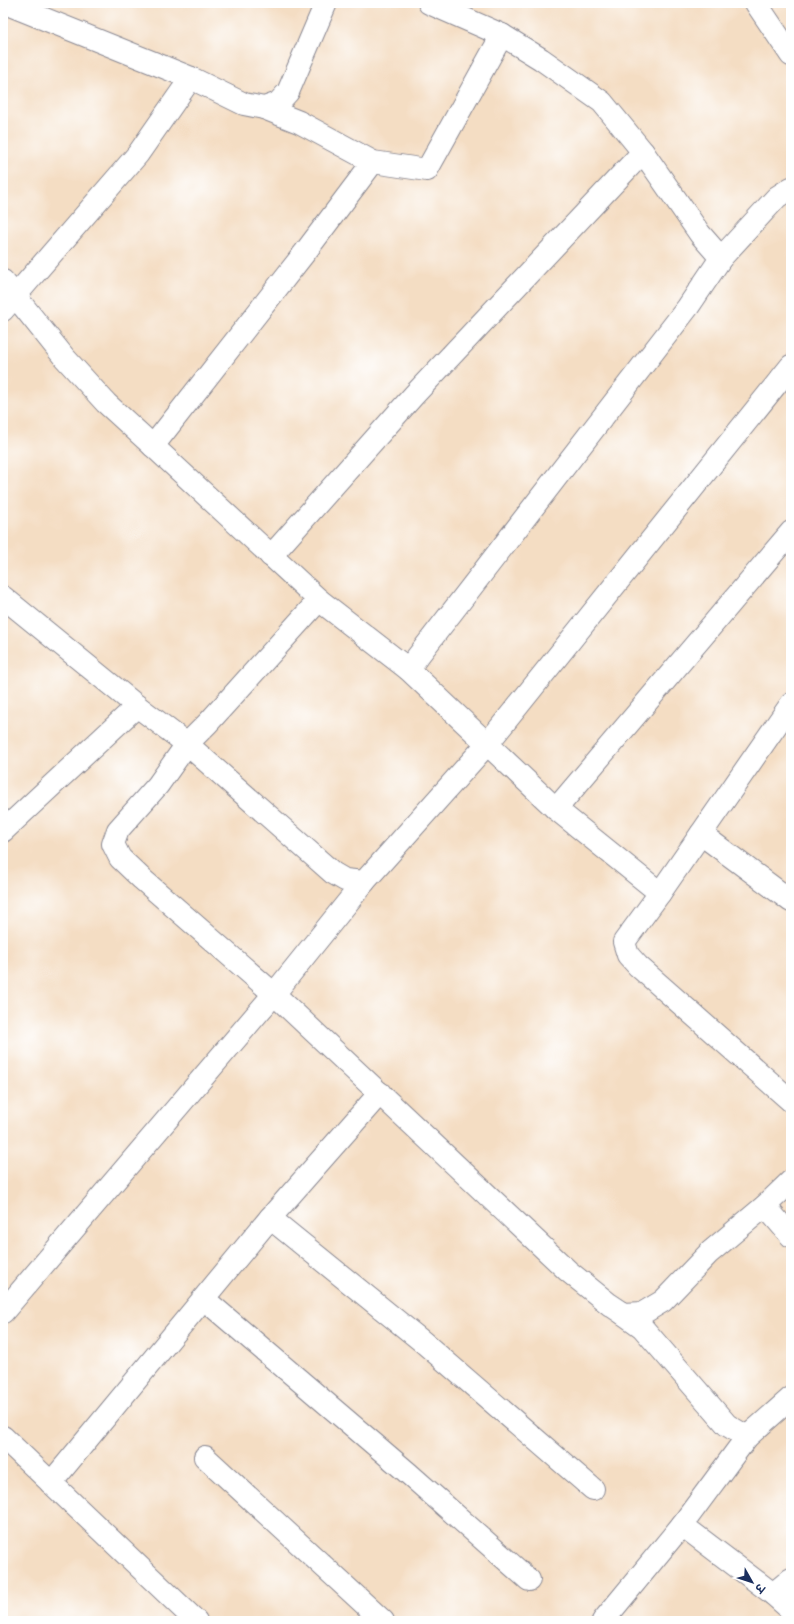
<svg xmlns="http://www.w3.org/2000/svg" width="794" height="1624" viewBox="0 0 794 1624" font-family="Mali,'Playpen Sans Deva',sans-serif">
<style>
.lines{fill:none;stroke-linecap:round;stroke-linejoin:round}
.minor-casing{stroke:#888690;stroke-width:24}
.minor{stroke:#fff;stroke-width:22}
</style>
<rect width="100%" height="100%" fill="#fff"/>
<filter id="ink" filterUnits="userSpaceOnUse"><feTurbulence type="fractalNoise" baseFrequency=".025" numOctaves="2"/><feDisplacementMap in="SourceGraphic" scale="8" xChannelSelector="R" yChannelSelector="G"/><feConvolveMatrix kernelMatrix="1 2 1 2 8 2 1 2 1" color-interpolation-filters="sRGB"/></filter>
<filter id="wash" filterUnits="userSpaceOnUse"><feTurbulence type="fractalNoise" baseFrequency=".012" numOctaves="4" result="noise"/><feDisplacementMap in="SourceGraphic" scale="16" xChannelSelector="R" yChannelSelector="G"/><feGaussianBlur stdDeviation="0.9" result="paint"/><feColorMatrix in="noise" values="0 0 0 0 0 0 0 0 0 0 0 0 0 0 0 0 0 1.4 0 .05"/><feComposite in="paint" operator="in"/></filter>
<g filter="url(#wash)">
<rect width="100%" height="100%" fill="#f4ddc3"/>
</g>
<g filter="url(#ink)">
<g class="lines">
<defs>
<g id="minor">
<path d="M5,3l186,75 53,26 20,4 14,-5 10,-11 38,-89"/>
<path d="M429,3l73,32 39,24 61,43 41,50 57,82 21,24"/>
<path d="M756,3l35,52"/>
<path d="M264,108l35,14 74,40 54,8 75,-135"/>
<path d="M3,281l61,76 42,46 47,43 166,154 89,69 148,140 104,84"/>
<path d="M3,310l135,-156 53,-76"/>
<path d="M153,446l153,-195 67,-89"/>
<path d="M271,556l143,-161 229,-243"/>
<path d="M3,597l134,109 50,38 146,129 12,7 19,2"/>
<path d="M319,600l-111,123 -21,21 -29,41 -40,45 -5,14 7,14 22,21 132,115 294,277 41,33 15,10 19,-1 20,-12 46,-48 56,-47 26,-25"/>
<path d="M408,669l280,-362 33,-49 56,-61 14,-9"/>
<path d="M791,704l-131,189 -36,49 4,13 10,11 153,135"/>
<path d="M556,809l235,-277"/>
<path d="M3,831l134,-125"/>
<path d="M701,834l90,67"/>
<path d="M765,1206l26,30"/>
<path d="M270,1218l153,124 170,147"/>
<path d="M204,1299l204,174 121,107"/>
<path d="M3,1312l271,-318 90,-112 124,-139 303,-377"/>
<path d="M624,1314l18,13 85,98 20,12"/>
<path d="M3,1437l193,184"/>
<path d="M205,1457l178,164"/>
<path d="M51,1483l219,-265 110,-125"/>
<path d="M682,1525l91,69 18,16"/>
<path d="M773,1594l18,-15"/>
<path d="M603,1621l79,-96 65,-88 44,-39"/>
</g>
</defs>
<use href="#minor" class="minor-casing"/>
<use href="#minor" class="minor"/>
</g>
</g>
<rect width="794" height="1624" fill="none" stroke="#fff" stroke-width="16"/>
<g transform="translate(752 1582) rotate(129)" stroke="#ffffff" stroke-width="3" paint-order="stroke">
<path d="M0-3L7 15L0 10L-7 15Z" fill="#1b2f5e"/>
<text y="-6" font-size="11" font-weight="bold" text-anchor="middle" fill="#1b2f5e">उ</text>
</g>
</svg>
